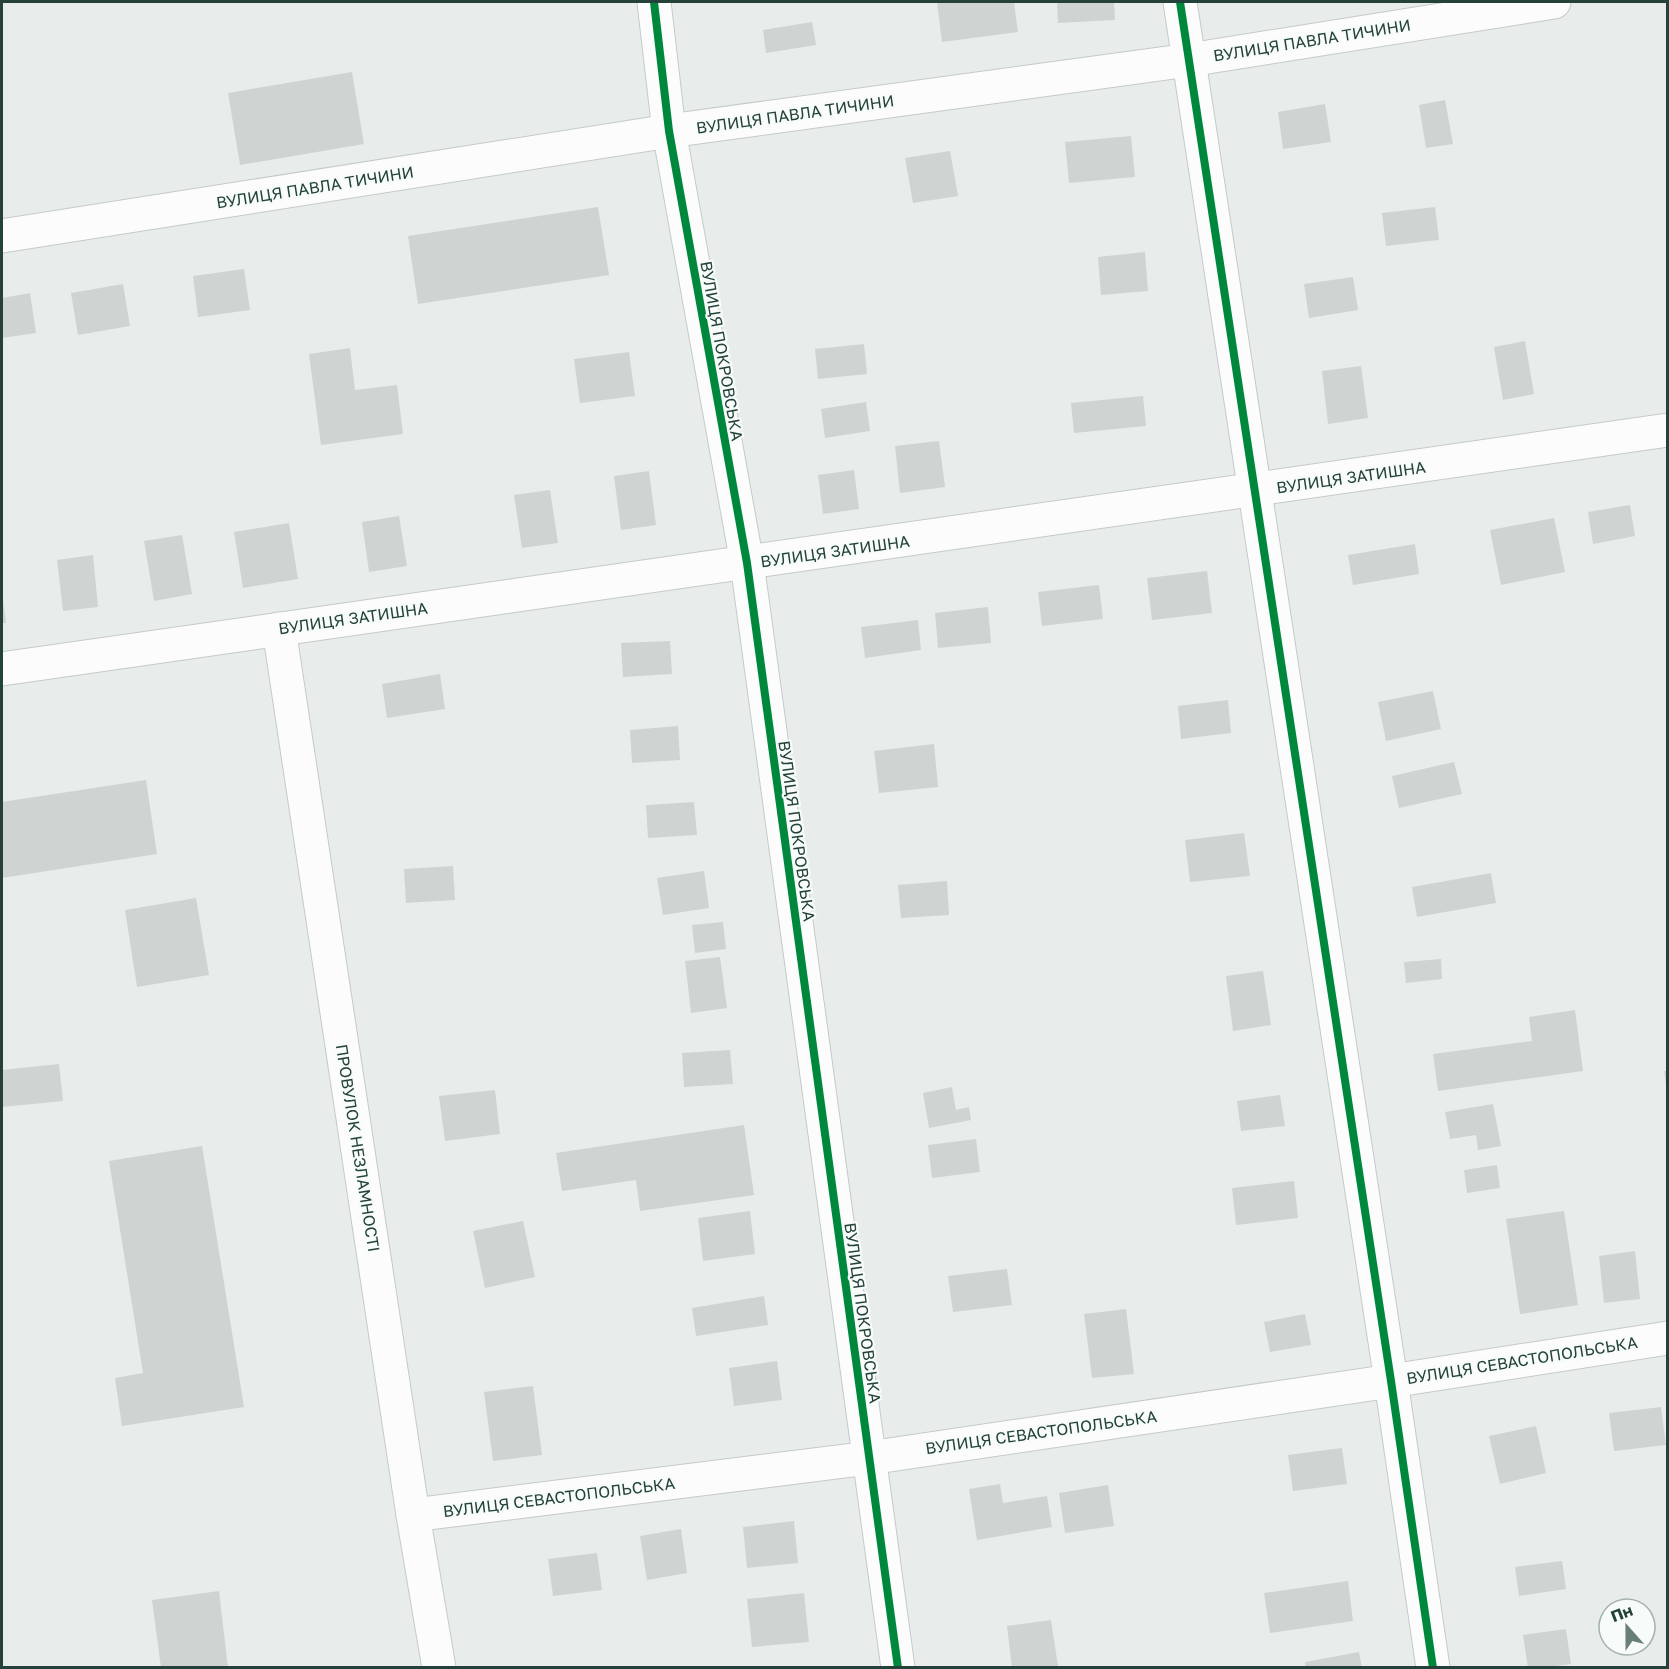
<svg xmlns="http://www.w3.org/2000/svg" width="1669" height="1669" viewBox="0 0 1669 1669" font-family="'Golos Text',sans-serif">
<style>
.building{fill:#cfd4d2}
.lines{fill:none;stroke-linecap:round;stroke-linejoin:round}
.street-casing{stroke:#c5cac8;stroke-width:35}
.street{stroke:#fcfcfc;stroke-width:33}
.cycleway-casing{stroke:#f7fbf9;stroke-width:11}
.cycleway{stroke:#00873e;stroke-width:8}
.labels{text-anchor:middle;stroke-width:4.5;stroke-linejoin:round;paint-order:stroke}
.street-label{font-size:16px;fill:#24423a;stroke:#f7fbf9}
</style>
<rect width="100%" height="100%" fill="#e8edeb"/>
<g class="building">
<path d="M937,2h77l4,30 -76,10z"/>
<path d="M1057,2h57l1,18 -57,3z"/>
<path d="M812,22l4,23 -50,8 -3,-23z"/>
<path d="M352,72l12,72 -124,21 -12,-72z"/>
<path d="M1445,100l8,44 -27,4 -7,-43z"/>
<path d="M1325,104l6,38 -48,7 -5,-37z"/>
<path d="M1131,136l4,41 -66,6 -4,-41z"/>
<path d="M950,151l8,45 -45,7 -8,-45z"/>
<path d="M598,207l11,68 -191,29 -10,-68z"/>
<path d="M1435,207l4,33 -53,6 -4,-33z"/>
<path d="M1145,252l3,39 -47,4 -3,-38z"/>
<path d="M244,269l6,41 -52,7 -5,-41z"/>
<path d="M1353,277l5,33 -49,8 -5,-34z"/>
<path d="M123,284l7,42 -52,9 -7,-42z"/>
<path d="M30,293l6,40 -34,5v-40z"/>
<path d="M1525,341l9,53 -31,6 -9,-53z"/>
<path d="M864,344l3,30 -49,5 -3,-30z"/>
<path d="M350,348l5,42 42,-5 6,49 -82,11 -12,-91z"/>
<path d="M629,352l6,44 -55,7 -6,-44z"/>
<path d="M1361,366l7,52 -40,6 -6,-53z"/>
<path d="M1143,396l3,30 -72,7 -3,-30z"/>
<path d="M866,402l4,29 -45,7 -4,-29z"/>
<path d="M939,441l6,46 -45,6 -5,-47z"/>
<path d="M854,470l5,39 -36,5 -5,-39z"/>
<path d="M649,471l7,54 -35,5 -7,-54z"/>
<path d="M550,490l8,53 -36,5 -8,-53z"/>
<path d="M1630,505l5,31 -42,8 -5,-32z"/>
<path d="M399,516l8,50 -38,6 -7,-50z"/>
<path d="M1554,518l11,54 -64,13 -11,-55z"/>
<path d="M289,523l9,56 -55,9 -9,-56z"/>
<path d="M182,535l10,59 -38,7 -10,-60z"/>
<path d="M1415,544l4,30 -66,11 -5,-30z"/>
<path d="M93,555l5,52 -35,4 -6,-51z"/>
<path d="M1207,571l5,42 -60,7 -5,-42z"/>
<path d="M1099,585l4,34 -61,7 -4,-34z"/>
<path d="M2,599h1l3,24h-4z"/>
<path d="M988,607l3,36 -53,5 -3,-35z"/>
<path d="M918,620l3,30 -56,8 -4,-31z"/>
<path d="M670,641l2,33 -49,3 -2,-34z"/>
<path d="M440,674l5,35 -58,9 -5,-34z"/>
<path d="M1433,691l8,38 -55,12 -8,-39z"/>
<path d="M1228,700l3,33 -50,6 -3,-33z"/>
<path d="M678,726l2,34 -48,3 -2,-33z"/>
<path d="M934,744l4,43 -59,6 -5,-42z"/>
<path d="M1454,762l8,32 -63,14 -7,-32z"/>
<path d="M146,780l11,74 -155,24v-76z"/>
<path d="M694,802l3,33 -49,3 -2,-33z"/>
<path d="M1244,833l6,43 -60,6 -5,-42z"/>
<path d="M453,866l2,34 -49,3 -2,-34z"/>
<path d="M704,871l5,37 -46,7 -6,-37z"/>
<path d="M1491,873l5,30 -79,14 -5,-30z"/>
<path d="M947,881l2,34 -48,3 -3,-33z"/>
<path d="M196,898l13,77 -72,12 -12,-77z"/>
<path d="M723,922l3,27 -31,4 -3,-28z"/>
<path d="M720,957l7,51 -36,5 -6,-52z"/>
<path d="M1441,959l1,20 -36,4 -2,-21z"/>
<path d="M1263,971l8,54 -38,6 -7,-55z"/>
<path d="M1575,1010l8,61 -145,20 -5,-37 99,-13 -3,-24z"/>
<path d="M730,1050l3,34 -49,3 -2,-34z"/>
<path d="M59,1064l4,37 -61,6v-37z"/>
<path d="M1664,1071h4v14h-2z"/>
<path d="M952,1087l4,23 13,-3 2,13 -42,8 -6,-35z"/>
<path d="M495,1090l5,44 -55,7 -6,-45z"/>
<path d="M1280,1095l5,31 -44,5 -4,-30z"/>
<path d="M1493,1104l8,42 -23,4 -2,-15 -26,4 -5,-27z"/>
<path d="M744,1125l10,70 -114,16 -4,-31 -74,11 -6,-38z"/>
<path d="M976,1139l4,33 -48,6 -4,-33z"/>
<path d="M202,1146l42,261 -122,19 -7,-48 28,-5 -34,-212z"/>
<path d="M1497,1165l3,23 -33,5 -3,-23z"/>
<path d="M1294,1181l4,37 -62,7 -4,-37z"/>
<path d="M750,1211l5,43 -52,7 -5,-43z"/>
<path d="M1564,1211l14,94 -58,9 -14,-95z"/>
<path d="M523,1221l12,56 -50,11 -12,-57z"/>
<path d="M1635,1251l5,48 -36,4 -5,-47z"/>
<path d="M1007,1269l5,36 -59,7 -5,-36z"/>
<path d="M764,1296l4,29 -72,11 -4,-28z"/>
<path d="M1126,1309l8,65 -42,4 -8,-64z"/>
<path d="M1305,1314l6,31 -41,7 -6,-30z"/>
<path d="M777,1361l5,39 -48,6 -5,-38z"/>
<path d="M533,1386l9,69 -49,6 -9,-69z"/>
<path d="M1661,1407l5,38 -52,6 -5,-38z"/>
<path d="M1536,1426l10,47 -46,11 -11,-48z"/>
<path d="M1342,1448l5,36 -54,7 -5,-36z"/>
<path d="M1000,1484l3,19 44,-7 5,31 -75,13 -8,-51z"/>
<path d="M1108,1485l6,41 -49,7 -6,-40z"/>
<path d="M794,1521l4,42 -51,5 -4,-41z"/>
<path d="M681,1529l6,44 -40,7 -7,-44z"/>
<path d="M597,1553l5,37 -49,6 -5,-37z"/>
<path d="M1562,1561l4,28 -47,7 -4,-29z"/>
<path d="M1348,1581l5,40 -83,12 -6,-40z"/>
<path d="M219,1591l9,77h-67l-9,-68z"/>
<path d="M804,1593l5,49 -57,5 -5,-48z"/>
<path d="M1051,1620l7,46 -15,2h-31l-5,-42z"/>
<path d="M1566,1629l5,35 -29,4h-14l-5,-33z"/>
<path d="M1359,1652l3,16h-56l-1,-6z"/>
</g>
<g class="lines">
<defs>
<g id="street">
<path d="M654,2l15,129 78,432 151,1105"/>
<path d="M1180,2l211,1379 42,287"/>
<path d="M2,236l667,-105 520,-71 365,-58"/>
<path d="M279,629l134,886 26,153"/>
<path d="M2,669c555,-81 1111,-156 1666,-239"/>
<path d="M413,1515l456,-57 522,-77 277,-43"/>
</g>
</defs>
<use href="#street" class="street-casing"/>
<use href="#street" class="street"/>
<defs>
<g id="cycleway">
<path d="M654,2l15,129 78,432 151,1105"/>
<path d="M1180,2l211,1379 42,287"/>
</g>
</defs>
<use href="#cycleway" class="cycleway-casing"/>
<use href="#cycleway" class="cycleway"/>
</g>
<g class="labels">
<g class="street-label">
<text transform="translate(1312 40) rotate(-9)" y="6">ВУЛИЦЯ ПАВЛА ТИЧИНИ</text>
<text transform="translate(795 114) rotate(-8)" y="6">ВУЛИЦЯ ПАВЛА ТИЧИНИ</text>
<text transform="translate(315 187) rotate(-9)" y="6">ВУЛИЦЯ ПАВЛА ТИЧИНИ</text>
<text transform="translate(722 351) rotate(80)" y="6">ВУЛИЦЯ ПОКРОВСЬКА</text>
<text transform="translate(1351 477) rotate(-8)" y="6">ВУЛИЦЯ ЗАТИШНА</text>
<text transform="translate(835 551) rotate(-8)" y="6">ВУЛИЦЯ ЗАТИШНА</text>
<text transform="translate(353 618) rotate(-8)" y="6">ВУЛИЦЯ ЗАТИШНА</text>
<text transform="translate(797 831) rotate(82)" y="6">ВУЛИЦЯ ПОКРОВСЬКА</text>
<text transform="translate(358 1148) rotate(81)" y="6">ПРОВУЛОК НЕЗЛАМНОСТІ</text>
<text transform="translate(863 1313) rotate(82)" y="6">ВУЛИЦЯ ПОКРОВСЬКА</text>
<text transform="translate(1522 1360) rotate(-9)" y="6">ВУЛИЦЯ СЕВАСТОПОЛЬСЬКА</text>
<text transform="translate(1041 1432) rotate(-8)" y="6">ВУЛИЦЯ СЕВАСТОПОЛЬСЬКА</text>
<text transform="translate(559 1497) rotate(-7)" y="6">ВУЛИЦЯ СЕВАСТОПОЛЬСЬКА</text>
</g>
</g>
<rect width="1669" height="1669" fill="none" stroke="#24423a" stroke-width="6"/>
<g transform="translate(1627 1627) rotate(339)"><circle r="28" fill="#f7fbf9" stroke="#a3b1ad" stroke-width="1.5"/>
<path d="M0-4.5L10 22L0 15L-10 22Z" fill="#697e78"/>
<text y="-9" font-size="16" font-weight="bold" text-anchor="middle" fill="#24423a">Пн</text>
</g>
</svg>
